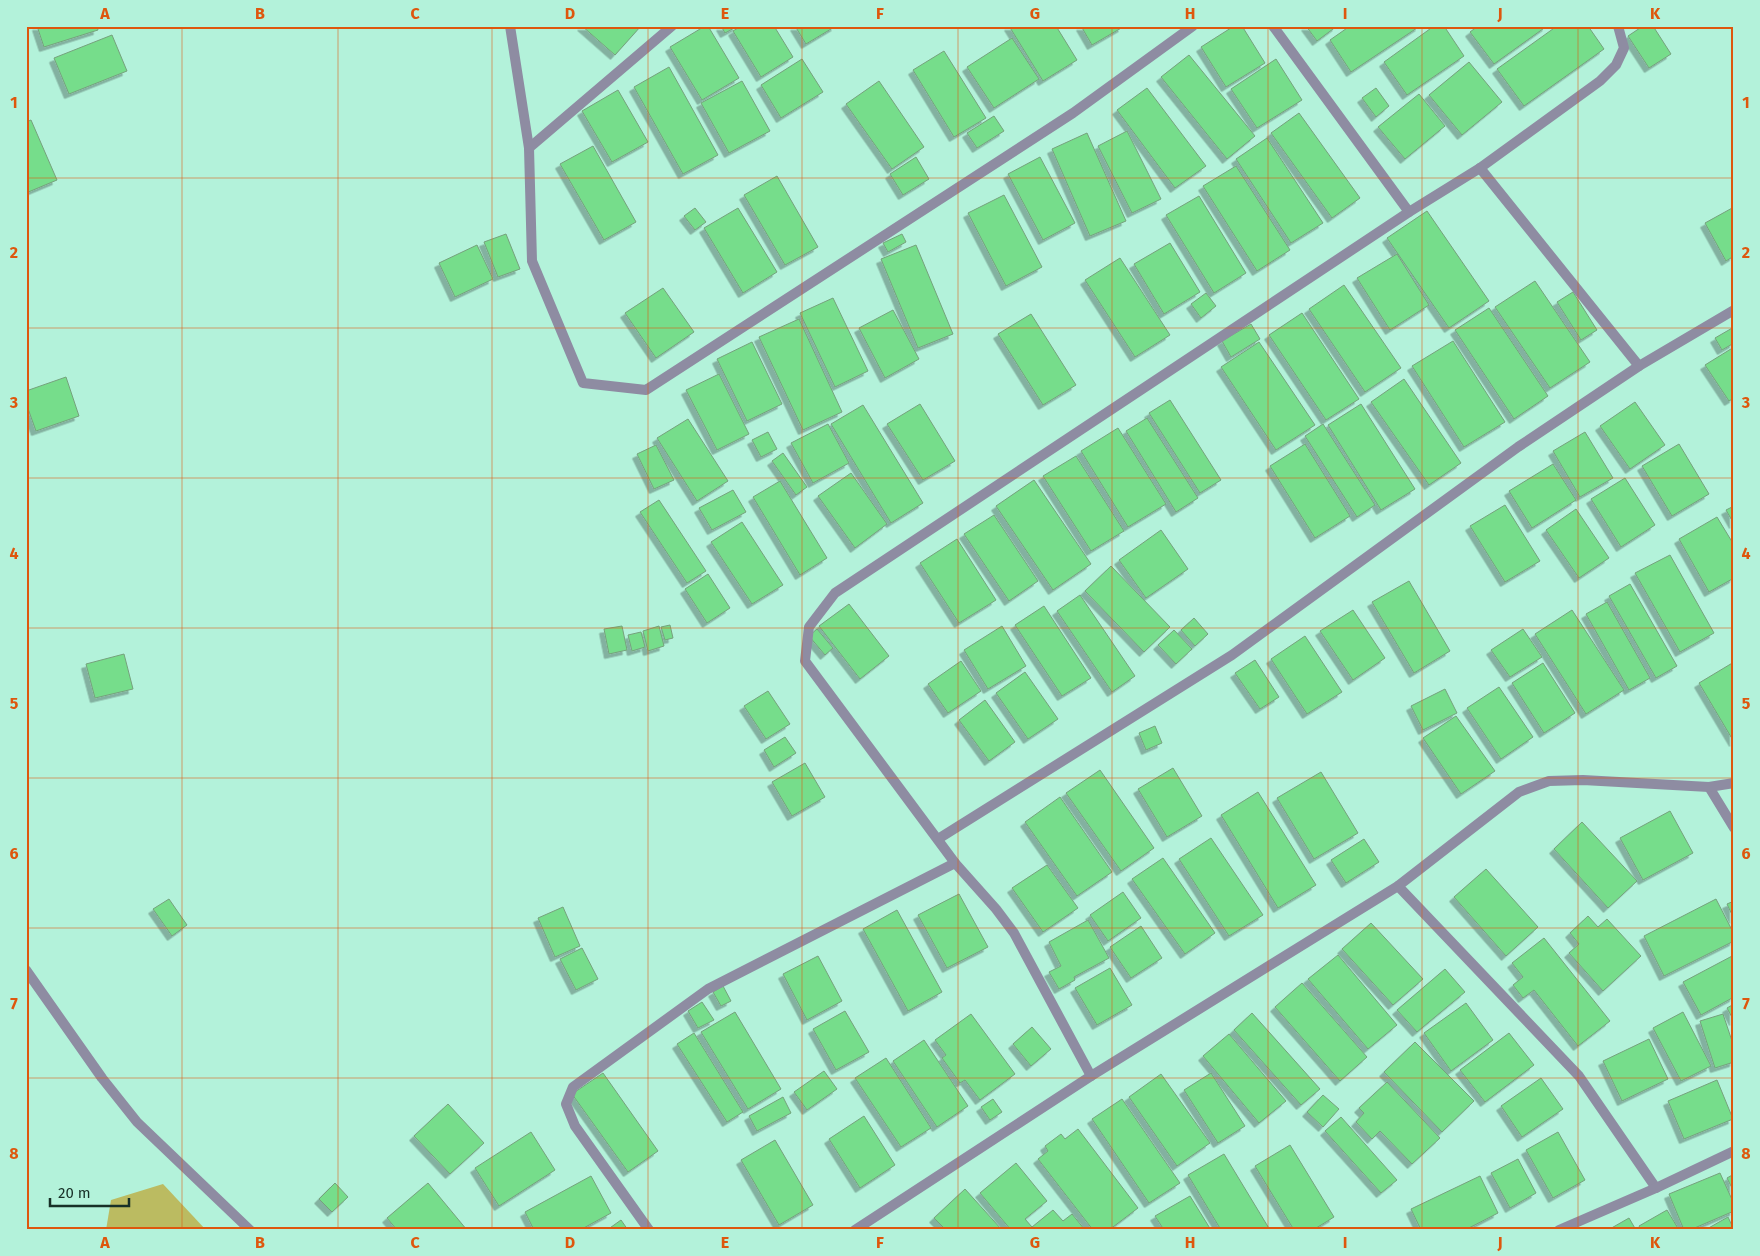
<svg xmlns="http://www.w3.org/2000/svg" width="1760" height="1256" viewBox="0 0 1760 1256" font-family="'Fira Sans',sans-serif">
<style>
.green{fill:#bbbb61}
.building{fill:#76dd8b;stroke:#75a17c;filter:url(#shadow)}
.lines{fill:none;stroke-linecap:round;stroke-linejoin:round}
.minor{stroke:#8e8ca2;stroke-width:10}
.tertiary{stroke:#8e8ca2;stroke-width:10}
.grid{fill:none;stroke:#de570d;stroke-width:1;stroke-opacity:0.55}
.neatline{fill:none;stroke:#de570d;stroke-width:2}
.grid-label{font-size:16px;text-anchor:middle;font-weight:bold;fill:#de570d}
</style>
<defs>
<filter id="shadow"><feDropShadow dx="-4.5" dy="4.5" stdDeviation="0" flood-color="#0004"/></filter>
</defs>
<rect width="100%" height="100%" fill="#b3f2da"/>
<path class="green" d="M163,1184l43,46h-100l5,-30z"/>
<g class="building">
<path d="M37,26h60l1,4 -54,17z"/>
<path d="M582,26h59l-26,29z"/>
<path d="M705,26h3l31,52 -37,22 -32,-53z"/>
<path d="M721,26h17l-13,7z"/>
<path d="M741,26h33l19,31 -32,20 -28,-46z"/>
<path d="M795,26h41l-30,18z"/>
<path d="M1009,26h47l21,34 -34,21z"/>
<path d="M1081,26h41l1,1 -31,18z"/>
<path d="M1234,26h8l23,37 -39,24 -25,-40z"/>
<path d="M1306,26h31l-20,15z"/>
<path d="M1350,26h70l-69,46 -21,-32z"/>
<path d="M1434,26h10l20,30 -57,39 -23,-33z"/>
<path d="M1478,26h69l-53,38 -24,-32z"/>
<path d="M1557,26h31l16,23 -80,57 -27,-37z"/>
<path d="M1643,26h10l18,28 -22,14 -21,-32z"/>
<path d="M112,35l15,36 -58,23 -15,-36z"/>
<path d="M1012,38l27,41 -45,29 -27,-41z"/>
<path d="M944,51l42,67 -32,19 -41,-67z"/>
<path d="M1189,55l66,81 -28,23 -66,-82z"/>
<path d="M802,59l21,33 -42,26 -20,-33z"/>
<path d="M1276,59l26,41 -45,28 -26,-39z"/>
<path d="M1469,62l33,40 -40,33 -33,-40z"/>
<path d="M669,67l49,88 -35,19 -49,-87z"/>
<path d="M742,81l28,50 -41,22 -28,-50z"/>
<path d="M879,81l45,66 -32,22 -46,-65z"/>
<path d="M1147,88l59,78 -31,22 -58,-78z"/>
<path d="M1376,88l13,18 -13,11 -14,-19z"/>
<path d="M618,90l30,52 -36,20 -30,-51z"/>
<path d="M1419,94l26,32 -40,33 -27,-32z"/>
<path d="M1299,113l61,85 -28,20 -61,-85z"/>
<path d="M994,116l10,15 -27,17 -10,-15z"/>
<path d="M31,120l26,60 -31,13v-71z"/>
<path d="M1127,131l34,68 -29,14 -34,-67z"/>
<path d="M1087,133l39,88 -36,15 -38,-87z"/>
<path d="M1267,138l56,85 -32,20 -55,-84z"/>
<path d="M593,146l43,76 -32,18 -44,-76z"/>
<path d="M916,157l13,22 -26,16 -13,-21z"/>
<path d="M1040,157l35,66 -32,17 -35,-66z"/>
<path d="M1236,166l54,84 -33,21 -54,-85z"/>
<path d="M777,176l41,71 -33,18 -41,-70z"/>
<path d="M1004,195l38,72 -36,19 -38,-73z"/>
<path d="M1199,196l47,77 -32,20 -48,-78z"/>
<path d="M1734,207v49l-8,5 -21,-38z"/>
<path d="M695,208l11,14 -11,8 -11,-14z"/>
<path d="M738,208l39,64 -34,21 -39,-65z"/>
<path d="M1427,211l62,90 -40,27 -62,-90z"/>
<path d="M506,234l14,35 -22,8 -14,-35z"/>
<path d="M902,234l4,8 -18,10 -5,-9z"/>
<path d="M1170,243l30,49 -36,22 -30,-50z"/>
<path d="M477,245l16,34 -38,18 -16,-34z"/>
<path d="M916,245l37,89 -35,14 -37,-89z"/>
<path d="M1397,254l32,51 -39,25 -33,-52z"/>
<path d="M1120,258l50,77 -35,22 -50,-77z"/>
<path d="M1535,281l55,81 -40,26 -55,-81z"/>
<path d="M1344,285l57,83 -36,24 -56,-83z"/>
<path d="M663,288l31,44 -38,26 -31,-45z"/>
<path d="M1573,292l24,38 -16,10 -24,-38z"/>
<path d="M1206,293l10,13 -15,12 -10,-14z"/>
<path d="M833,298l35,73 -33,16 -35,-74z"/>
<path d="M1489,308l59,88 -34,23 -59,-89z"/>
<path d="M893,310l26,49 -34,19 -26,-50z"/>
<path d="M1302,313l57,86 -33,21 -57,-85z"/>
<path d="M1031,314l45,71 -33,20 -45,-71z"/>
<path d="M799,319l43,93 -39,18 -44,-93z"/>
<path d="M1251,324l9,15 -29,18 -9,-16z"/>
<path d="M1734,327v16l-12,7 -7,-12z"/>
<path d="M1453,341l52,81 -41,25 -52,-81z"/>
<path d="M752,342l30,62 -35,17 -30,-62z"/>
<path d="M1259,342l56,83 -39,25 -55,-83z"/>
<path d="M1734,347v51l-5,3 -24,-36z"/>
<path d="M719,374l30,60 -32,16 -31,-60z"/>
<path d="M66,377l13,39 -43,15 -10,-28v-12z"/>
<path d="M1404,379l57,84 -32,22 -58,-83z"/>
<path d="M1170,400l51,80 -21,13 -51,-80z"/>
<path d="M1635,402l30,43 -35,24 -30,-43z"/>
<path d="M920,404l35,57 -32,19 -36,-56z"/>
<path d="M1361,404l54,85 -34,21 -53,-85z"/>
<path d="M863,405l60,98 -32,20 -60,-99z"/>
<path d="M1147,418l51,80 -22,14 -50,-81z"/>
<path d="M688,419l40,62 -31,20 -40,-63z"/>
<path d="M828,424l21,39 -36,20 -22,-40z"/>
<path d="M1323,424l52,81 -18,12 -52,-81z"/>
<path d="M1118,428l48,76 -38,23 -47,-76z"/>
<path d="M768,432l9,17 -16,8 -9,-17z"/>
<path d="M1585,432l28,46 -33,19 -27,-46z"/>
<path d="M1305,444l45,72 -35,22 -45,-72z"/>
<path d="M1679,444l30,50 -37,22 -30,-50z"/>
<path d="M656,445l18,35 -20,9 -17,-35z"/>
<path d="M783,453l24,34 -11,8 -24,-34z"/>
<path d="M1076,456l48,75 -33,20 -48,-75z"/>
<path d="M1553,464l23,36 -44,28 -23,-37z"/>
<path d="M851,473l36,51 -32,24 -37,-52z"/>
<path d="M1625,478l30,47 -34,22 -30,-48z"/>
<path d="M1034,480l57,84 -38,26 -57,-84z"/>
<path d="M780,481l47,77 -27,17 -47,-78z"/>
<path d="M733,490l13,22 -34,18 -13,-22z"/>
<path d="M659,500l47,71 -19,12 -47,-71z"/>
<path d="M1505,505l35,56 -35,21 -35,-56z"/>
<path d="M1734,506v18l-8,-14z"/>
<path d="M1576,509l33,49 -30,20 -33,-48z"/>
<path d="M994,515l44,66 -29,20 -45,-67z"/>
<path d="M1717,517l17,28v33l-25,14 -30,-53z"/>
<path d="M742,522l41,63 -31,19 -41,-62z"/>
<path d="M1161,530l27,39 -42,29 -27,-38z"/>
<path d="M957,539l39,61 -37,23 -39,-60z"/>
<path d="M1670,555l44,78 -34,19 -45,-79z"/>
<path d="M1111,566l59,61 -26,25 -59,-61z"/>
<path d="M708,574l22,34 -23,15 -22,-34z"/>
<path d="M1409,581l41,70 -36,22 -42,-71z"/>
<path d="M1630,584l47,82 -21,12 -47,-82z"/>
<path d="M1080,595l55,81 -23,16 -55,-81z"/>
<path d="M1607,602l43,76 -21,12 -43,-76z"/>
<path d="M849,604l40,52 -29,23 -41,-53z"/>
<path d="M1044,606l47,72 -29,18 -47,-71z"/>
<path d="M1353,610l32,48 -32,22 -33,-49z"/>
<path d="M1572,610l52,80 -38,24 -51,-80z"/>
<path d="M1194,618l14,16 -13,12 -14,-16z"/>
<path d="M670,625l3,13 -8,2 -4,-13z"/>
<path d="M622,626l5,24 -18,4 -5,-25z"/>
<path d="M659,626l5,20 -16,5 -5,-20z"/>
<path d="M1002,626l24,40 -38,23 -24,-39z"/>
<path d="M817,629l16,19 -8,7 -16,-19z"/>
<path d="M1523,629l19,28 -32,20 -19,-27z"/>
<path d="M1174,630l18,19 -16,15 -18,-19z"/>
<path d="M641,632l4,15 -13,4 -4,-16z"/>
<path d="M1305,636l37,56 -35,22 -36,-55z"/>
<path d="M124,654l9,35 -38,9 -9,-34z"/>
<path d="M1255,660l24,37 -19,12 -25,-36z"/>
<path d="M961,661l20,30 -33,22 -20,-29z"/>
<path d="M1734,662v80l-35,-59z"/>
<path d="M1543,663l32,50 -31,20 -32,-50z"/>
<path d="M1025,672l33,47 -30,20 -32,-46z"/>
<path d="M1499,687l34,50 -32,22 -34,-51z"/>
<path d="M1445,689l12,24 -34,17 -12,-24z"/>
<path d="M768,691l22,33 -24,15 -22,-33z"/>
<path d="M985,700l30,42 -26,19 -30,-41z"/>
<path d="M1456,716l39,55 -34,23 -38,-56z"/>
<path d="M1155,726l7,17 -16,7 -7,-17z"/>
<path d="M785,737l11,16 -22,14 -10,-17z"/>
<path d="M805,763l20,34 -33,19 -20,-34z"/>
<path d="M1173,768l29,48 -35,21 -29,-48z"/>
<path d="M1100,770l54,78 -33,23 -55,-78z"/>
<path d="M1321,772l37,61 -44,26 -37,-61z"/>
<path d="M1258,792l58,93 -38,23 -57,-93z"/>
<path d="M1060,797l52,75 -35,24 -52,-74z"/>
<path d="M1670,811l23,42 -50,27 -23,-42z"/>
<path d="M1582,822l55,59 -29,27 -54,-59z"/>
<path d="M1211,838l52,77 -34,21 -50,-77z"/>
<path d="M1364,839l15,23 -33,21 -15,-23z"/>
<path d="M1163,858l52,75 -30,21 -53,-75z"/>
<path d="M1047,865l31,43 -35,24 -31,-44z"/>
<path d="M1486,869l52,58 -32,29 -52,-59z"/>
<path d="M1123,892l18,26 -33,23 -18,-26z"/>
<path d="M959,894l29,53 -41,21 -29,-53z"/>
<path d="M169,899l18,26 -15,11 -19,-27z"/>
<path d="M1716,899l18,35v7l-70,35 -20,-40z"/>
<path d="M1734,901v18l-7,-15z"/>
<path d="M563,907l17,39 -25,11 -17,-39z"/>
<path d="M897,910l45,82 -34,19 -45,-82z"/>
<path d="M1588,916l10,11 9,-8 34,37 -38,35 -34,-38 10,-9 -9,-11z"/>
<path d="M1088,920l21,38 -35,19 1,3 -16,9 -10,-17 12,-6 -12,-24z"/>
<path d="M1371,923l52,56 -30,26 -51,-56z"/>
<path d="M1141,926l21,32 -31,20 -21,-31z"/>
<path d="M1544,938l66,83 -32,25 -44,-56 -11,8 -10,-13 10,-8 -11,-14z"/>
<path d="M582,948l16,31 -22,11 -16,-31z"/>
<path d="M1338,955l59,70 -29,24 -60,-70z"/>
<path d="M1734,955v42l-33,18 -18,-33z"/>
<path d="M818,956l24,45 -35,19 -24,-46z"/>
<path d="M1110,968l22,37 -35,20 -22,-37z"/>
<path d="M1445,969l20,23 -48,40 -20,-22z"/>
<path d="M1302,983l65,74 -27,24 -65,-74z"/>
<path d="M723,986l8,15 -10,5 -8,-14z"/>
<path d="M702,1002l12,18 -16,8 -10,-17z"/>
<path d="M1466,1003l27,37 -42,31 -27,-38z"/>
<path d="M1734,1004v17l-7,-13z"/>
<path d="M845,1011l24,41 -33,18 -23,-41z"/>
<path d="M735,1012l46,77 -33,20 -47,-77z"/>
<path d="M1683,1012l28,54 -30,15 -28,-53z"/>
<path d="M1252,1013l68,76 -19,16 -67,-75z"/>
<path d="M971,1014l44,60 -35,26 -15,-20 -5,3 -18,-25 4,-3 -11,-15z"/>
<path d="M1723,1014l11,33v15l-19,6 -15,-47z"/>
<path d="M1032,1027l19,22 -20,17 -18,-22z"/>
<path d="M694,1033l49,79 -16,10 -50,-78z"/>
<path d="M1509,1033l25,32 -49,37 -25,-32z"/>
<path d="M1229,1034l57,67 -27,22 -56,-67z"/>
<path d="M1649,1039l19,40 -46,22 -19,-40z"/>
<path d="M924,1040l44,66 -31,21 -44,-66z"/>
<path d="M1415,1042l59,59 -32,31 -58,-60z"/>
<path d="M886,1058l45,70 -30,19 -46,-69z"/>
<path d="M824,1071l13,18 -30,21 -13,-18z"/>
<path d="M603,1073l55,78 -30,21 -56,-78z"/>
<path d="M1211,1073l34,53 -27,17 -34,-53z"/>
<path d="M1161,1074l49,69 -33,23 -48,-69z"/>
<path d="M1541,1078l22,31 -41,28 -21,-31z"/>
<path d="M1717,1080l16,39 -49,20 -16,-38z"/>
<path d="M1387,1082l53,56 -28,26 -32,-33 -8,8 -16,-17 8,-9 -5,-5z"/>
<path d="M1323,1095l16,14 -16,18 -16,-15z"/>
<path d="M783,1097l8,16 -34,18 -8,-15z"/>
<path d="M993,1099l9,13 -12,8 -9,-13z"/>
<path d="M1122,1099l58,84 -31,20 -57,-84z"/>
<path d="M448,1104l36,39 -34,31 -36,-38z"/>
<path d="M864,1116l31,49 -35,23 -31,-49z"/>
<path d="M1341,1117l56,63 -16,13 -56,-62z"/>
<path d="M1078,1129l60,79 -29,22h-16l-55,-71 10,-8 -3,-5 16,-12 4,5z"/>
<path d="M531,1132l24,38 -56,36 -24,-38z"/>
<path d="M1558,1132l27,48 -32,18 -27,-48z"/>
<path d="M775,1140l38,65 -34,20 -38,-65z"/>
<path d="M1290,1145l44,72 -21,13h-19l-39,-64z"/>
<path d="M1224,1154l46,76h-49l-33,-55z"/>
<path d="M1518,1159l18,34 -26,15 -19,-35z"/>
<path d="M1016,1163l31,38 -22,18 7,8 21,-17 10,11 9,-7 13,16h-74l-31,-37z"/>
<path d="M1720,1173l14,31v7l-44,19h-6l-15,-36z"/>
<path d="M1734,1174v18l-7,-14z"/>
<path d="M591,1176l20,37 -31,17h-46l-9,-18z"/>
<path d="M1480,1176l18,37 -33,17h-44l-10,-21z"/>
<path d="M335,1183l13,14 -16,15 -13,-13z"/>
<path d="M428,1183l39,47h-70l-10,-12z"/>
<path d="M965,1189l37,41h-56l-12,-12z"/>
<path d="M1190,1196l21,34h-47l-9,-14z"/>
<path d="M1667,1210l12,20h-38l-2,-4z"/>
<path d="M1728,1217l6,13h-29z"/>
<path d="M1629,1218l7,12h-28z"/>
<path d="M621,1220l7,10h-21z"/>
</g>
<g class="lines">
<g class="minor">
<path d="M510,26l19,122 3,113 51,122 63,7 427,-277 120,-87"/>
<path d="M1273,26l136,186"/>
<path d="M529,148l143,-122"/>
<path d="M1480,168l159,198"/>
<path d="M1709,787l25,41"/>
<path d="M938,839l294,-184 286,-208 121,-81 95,-56"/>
<path d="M1398,886l181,190 77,112"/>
<path d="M1091,1076l-77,-143 -18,-24 -41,-46 -150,-202 4,-34 26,-34 574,-381 71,-44 120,-87 16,-16 8,-17 -6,-22"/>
<path d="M649,1230l-74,-104 -9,-22 7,-17 135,-98 247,-126"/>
<path d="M855,1230l236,-154 307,-190 121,-94 30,-11 34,-1 126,7 25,-4"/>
<path d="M1559,1230l97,-42 78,-37"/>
</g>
<path class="tertiary" d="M26,970l76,108 35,44 113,108"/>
</g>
<path class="grid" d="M182,26v1204M338,26v1204M492,26v1204M648,26v1204M802,26v1204M958,26v1204M1112,26v1204M1268,26v1204M1422,26v1204M1578,26v1204M26,178h1708M26,328h1708M26,478h1708M26,628h1708M26,778h1708M26,928h1708M26,1078h1708"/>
<rect width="1760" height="1256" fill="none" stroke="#b3f2da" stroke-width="55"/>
<path d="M50 1198v8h79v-8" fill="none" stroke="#173027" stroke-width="2.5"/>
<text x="58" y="1198" font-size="15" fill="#173027" stroke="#b3f2da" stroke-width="4" paint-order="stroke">20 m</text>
<rect x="28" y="28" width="1704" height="1200" class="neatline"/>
<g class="grid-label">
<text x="105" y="19">A</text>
<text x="260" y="19">B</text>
<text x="415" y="19">C</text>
<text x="570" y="19">D</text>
<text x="725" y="19">E</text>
<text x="880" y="19">F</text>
<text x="1035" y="19">G</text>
<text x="1190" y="19">H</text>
<text x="1345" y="19">I</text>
<text x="1500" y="19">J</text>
<text x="1655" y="19">K</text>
<text x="14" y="108">1</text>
<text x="1746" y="108">1</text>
<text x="14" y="258">2</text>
<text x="1746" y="258">2</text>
<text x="14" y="408">3</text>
<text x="1746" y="408">3</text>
<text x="14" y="559">4</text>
<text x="1746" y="559">4</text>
<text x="14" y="709">5</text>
<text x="1746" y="709">5</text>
<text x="14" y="859">6</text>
<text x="1746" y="859">6</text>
<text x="14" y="1009">7</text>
<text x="1746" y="1009">7</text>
<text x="14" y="1159">8</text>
<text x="1746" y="1159">8</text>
<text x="105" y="1248">A</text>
<text x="260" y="1248">B</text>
<text x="415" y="1248">C</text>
<text x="570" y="1248">D</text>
<text x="725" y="1248">E</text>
<text x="880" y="1248">F</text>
<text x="1035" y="1248">G</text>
<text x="1190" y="1248">H</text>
<text x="1345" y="1248">I</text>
<text x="1500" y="1248">J</text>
<text x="1655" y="1248">K</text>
</g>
</svg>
